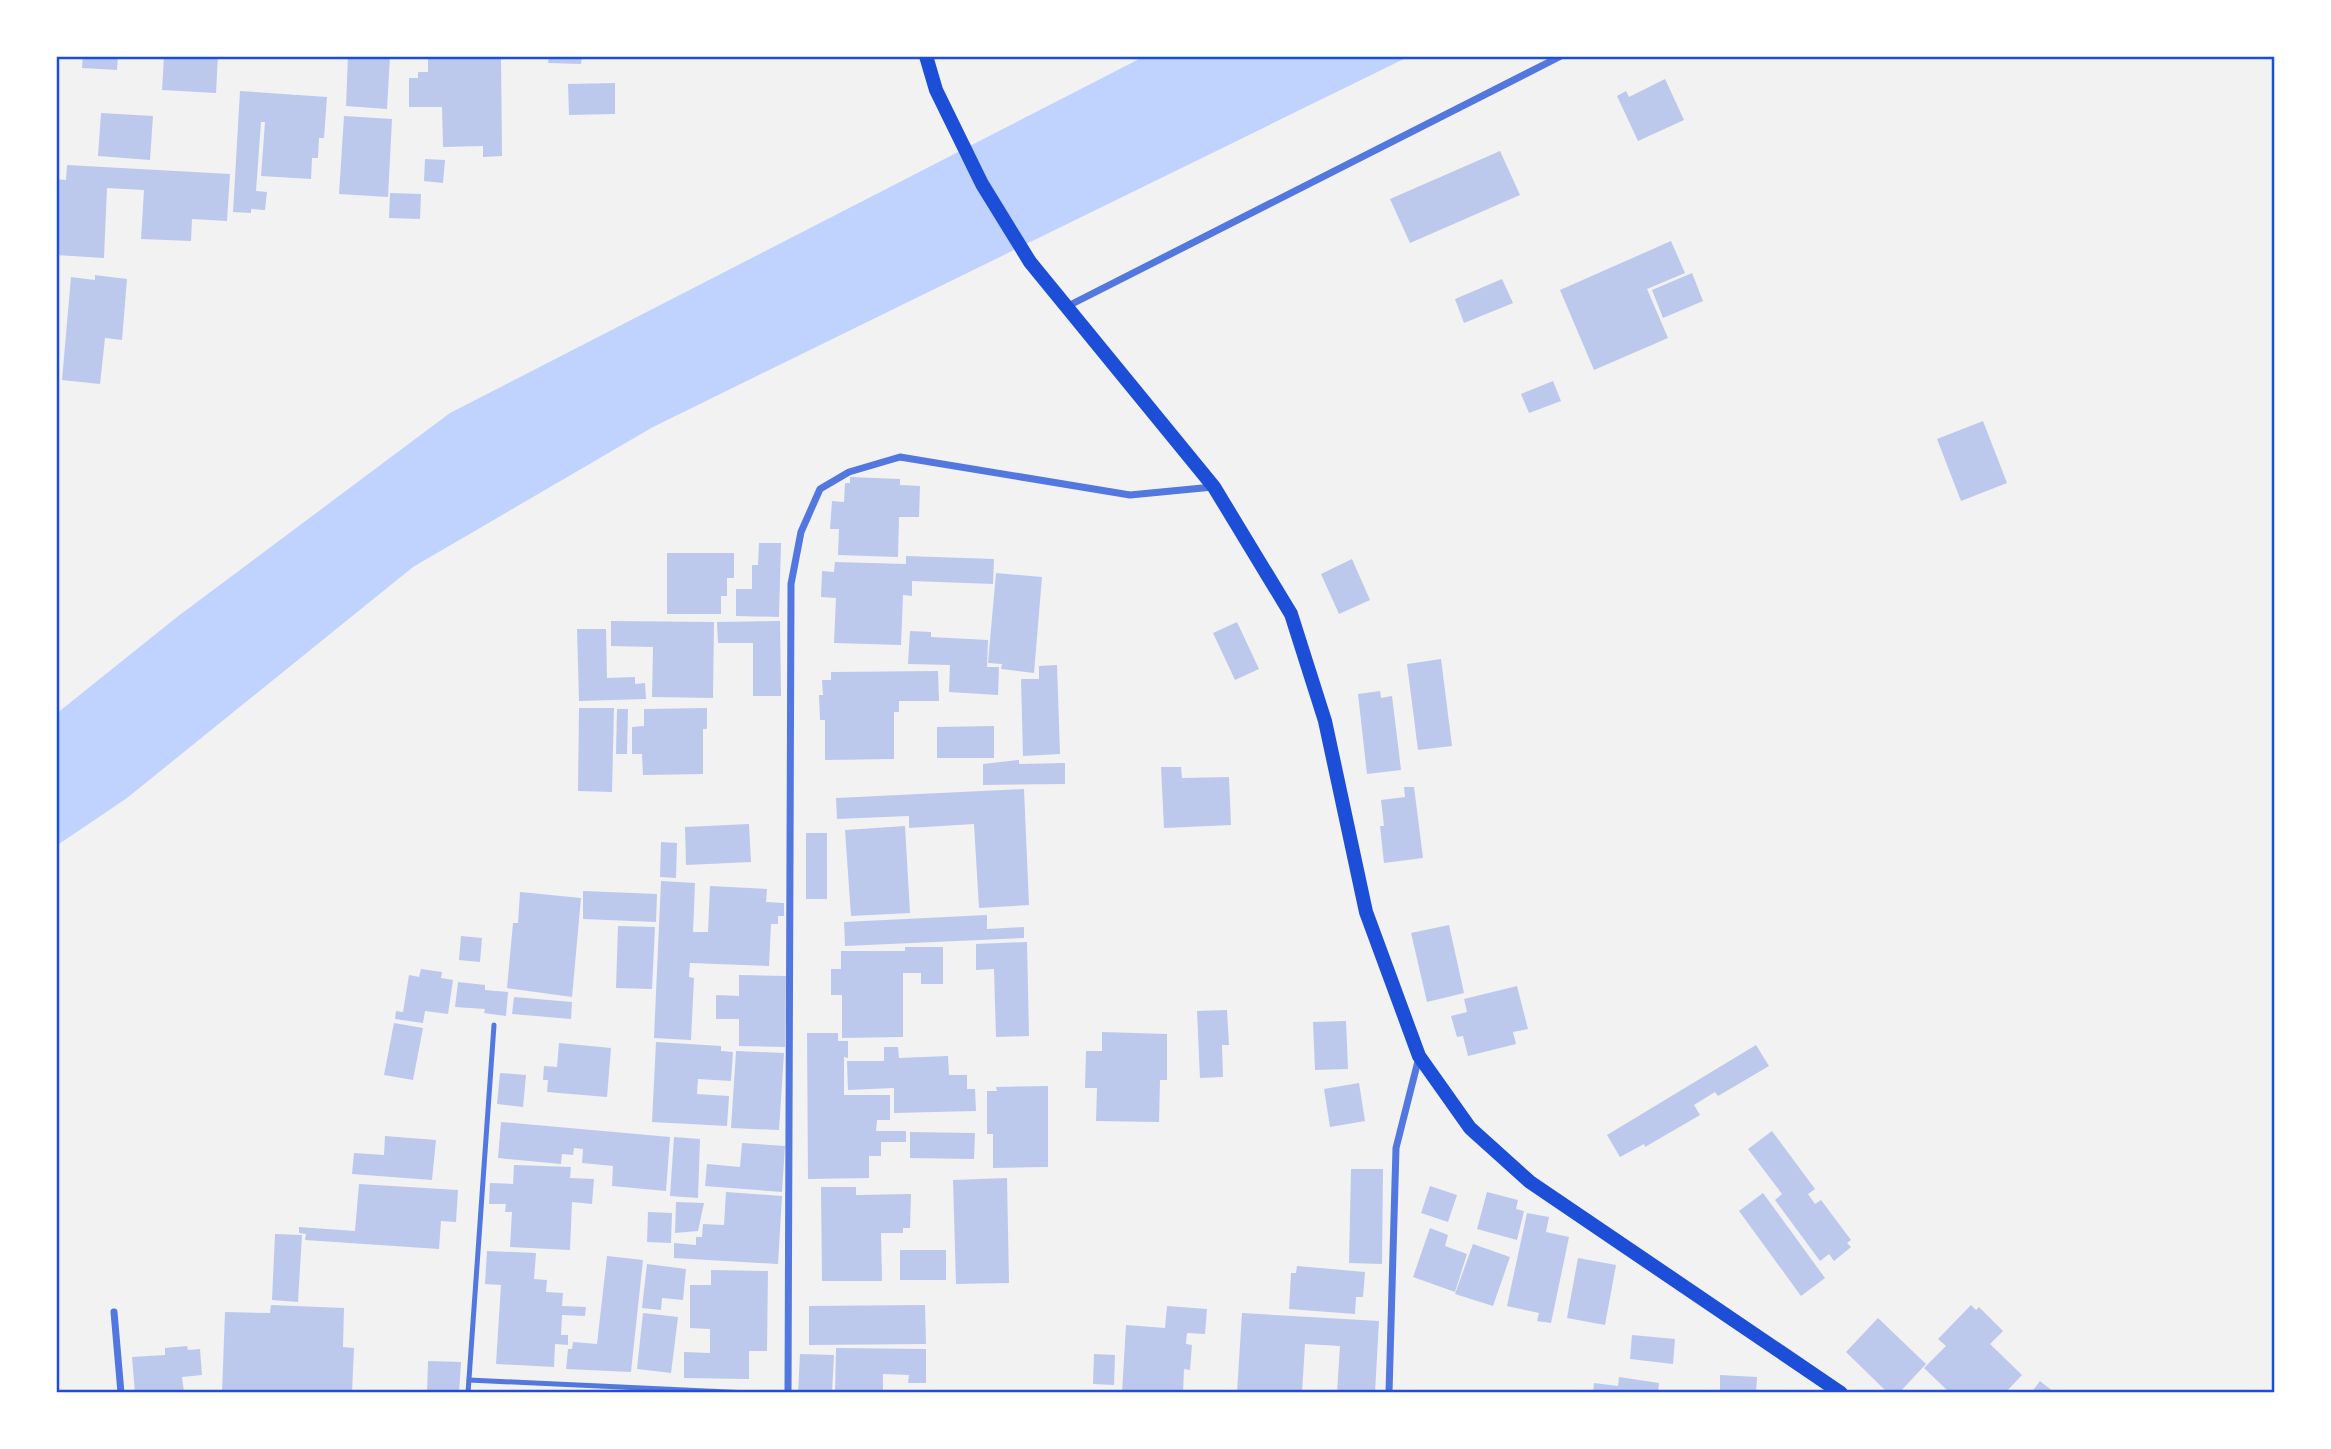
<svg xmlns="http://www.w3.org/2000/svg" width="2331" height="1449" viewBox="0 0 2331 1449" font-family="Signika,sans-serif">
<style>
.water{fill:#bfd3fe}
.building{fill:#bdc9ec}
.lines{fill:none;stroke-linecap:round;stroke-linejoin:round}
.service{stroke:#5277de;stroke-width:5}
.minor{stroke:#5277de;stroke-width:7}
.secondary{stroke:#1d4ed8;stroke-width:14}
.neatline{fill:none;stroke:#1d4ed8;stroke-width:2.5}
</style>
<rect width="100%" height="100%" fill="#f2f2f2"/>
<path class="water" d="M1145,56h265l-757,371 -240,140 -286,231 -71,48v-132l121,-97 273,-204z"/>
<g class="building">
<path d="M83,56h35l-1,14 -35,-2z"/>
<path d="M164,56h54l-2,37 -54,-3z"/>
<path d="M348,56h42l-3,53 -41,-3z"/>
<path d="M428,56h73l1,100 -19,1v-11l-40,1 -1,-40h-33v-29h9v-6h10z"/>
<path d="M549,56h33l-1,8 -33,-1z"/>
<path d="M1665,79l19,41 -46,21 -21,-45 9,-5 3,6z"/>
<path d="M615,83v31l-46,1 -1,-31z"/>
<path d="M240,91l87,6 -3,41h-5l-1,20h-6l-1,21 -50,-3 4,-54h-4l-5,69 11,1 -2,18 -14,-1v4l-18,-1z"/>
<path d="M101,113l52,3 -3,44 -52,-4z"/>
<path d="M344,116l48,3 -4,78 -49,-3z"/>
<path d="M1500,151l20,44 -110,48 -20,-44z"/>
<path d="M425,159l20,1 -2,23 -19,-2z"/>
<path d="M67,165l163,9 -3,47 -35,-2 -1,22 -50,-2 3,-49 -37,-2 -3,70 -48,-3v-76l10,1z"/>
<path d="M390,193l31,1 -1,25 -31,-1z"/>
<path d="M1671,241l14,32 -38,16 21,49 -74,32 -34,-80z"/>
<path d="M1692,273l11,28 -40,17 -11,-28z"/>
<path d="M95,275l32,4 -5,61 -17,-2 -5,46 -38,-4 9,-103 24,3z"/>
<path d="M1502,279l11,24 -49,20 -9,-24z"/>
<path d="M1553,381l8,20 -32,12 -8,-19z"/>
<path d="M1983,421l24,62 -46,18 -24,-62z"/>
<path d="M850,477l50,2v6l20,1 -1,31h-20l-1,40 -60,-2 1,-26h-9l2,-28 12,1 1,-19h5z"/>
<path d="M759,543h22l-2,74 -43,-1v-27h16v-24h6z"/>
<path d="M667,553h67v25h-7v18h-6v18h-54z"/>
<path d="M906,556l88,3 -1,25 -81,-3v15l-9,-1 -2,50 -67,-2 2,-45 -15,-1 1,-26 12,1 1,-10 71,2z"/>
<path d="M1352,559l18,41 -31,14 -18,-40z"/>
<path d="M996,573l46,4 -8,96 -33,-4 1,-5 -14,-1z"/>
<path d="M611,621l103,1 -1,76 -61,-1 1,-50 -42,-1z"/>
<path d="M780,621l1,75h-28v-53h-35l-1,-21z"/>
<path d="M1237,622l22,47 -24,11 -22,-47z"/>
<path d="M577,629h29l1,49 28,-1v7l10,-1 1,16 -67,2z"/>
<path d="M910,631l21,1v5l57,3 -1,27h12l-1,28 -49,-3 1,-27 -42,-1z"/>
<path d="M1441,659l11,87 -34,4 -11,-86z"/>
<path d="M1057,665l3,89 -37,2 -2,-77h18v-13z"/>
<path d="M938,671l1,30h-40v11h-5v47l-69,1v-40h-5l-1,-25h4l-1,-15h9v-8z"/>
<path d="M1380,691l1,7 11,-2 9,74 -34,4 -9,-80z"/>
<path d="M579,708h35l-2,84 -34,-1z"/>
<path d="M707,708v21h-4v45l-60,1 -1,-21h-10v-27l12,-1v-17z"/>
<path d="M617,709h11l-1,45h-11z"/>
<path d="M994,726v32h-57v-31z"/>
<path d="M1019,760v4l46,-1v21l-82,1v-21z"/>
<path d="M1161,767h20l1,11 47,-1 2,48 -67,3z"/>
<path d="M1404,787h10l9,71 -39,5 -4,-37h4l-3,-26 24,-3z"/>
<path d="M1024,789l5,116 -50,3 -5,-84 -65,4v-12l-72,3 -1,-21z"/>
<path d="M749,824l2,38 -65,3 -1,-38z"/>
<path d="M905,826l5,87 -59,3 -6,-86z"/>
<rect x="806" y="833" width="21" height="66"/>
<path d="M661,842l16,1 -1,35 -16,-1z"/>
<path d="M661,881l34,2 -2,49h15l2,-46 57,3 -1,13 18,1v13h-6v8h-7l-2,42 -79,-3 -1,14 5,1 -3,62 -37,-2z"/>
<path d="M583,891l74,3 -1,28 -73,-3z"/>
<path d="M520,892l61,6 -9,99 -65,-9 6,-65h5z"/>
<path d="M987,915v14l37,-2v11l-179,8 -1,-24z"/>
<path d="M1449,925l15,68 -37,9 -16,-69z"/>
<path d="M618,926l37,1 -3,62 -36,-1z"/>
<path d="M461,936l21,2 -2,24 -21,-2z"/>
<path d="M1027,942l2,94 -33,1 -2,-68 -18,1v-26z"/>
<path d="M905,947h38v37h-22v-11h-18v64l-61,1v-43h-11v-26h10v-18h64z"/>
<path d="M421,969l21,3 -1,6 12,2 -5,34 -23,-3 -2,12 -28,-4 1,-8 7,1 6,-37 10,2z"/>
<path d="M739,975l47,1 -1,71 -46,-1v-27h-23v-24l23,1z"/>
<path d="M458,982l27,3v5l23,2 -2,24 -22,-3 1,-4 -30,-2z"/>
<path d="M1517,986l11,43 -15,3 3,12 -48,12 -5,-20 -6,1 -6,-21 16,-4 -3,-13z"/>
<path d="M514,997l58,5 -1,17 -59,-5z"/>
<path d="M1227,1010l2,35h-7l1,32 -23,1 -3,-67z"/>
<path d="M1346,1021l2,48 -33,1 -2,-48z"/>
<path d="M394,1023l29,5 -10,52 -29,-5z"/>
<path d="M1102,1032l65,2v46h-7l-1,42 -63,-1 1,-33h-12l1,-37h16z"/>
<path d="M807,1033h31v8h10v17l-4,-1v38h46v25h-13l-1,11h30v11h-25v14h-12v22l-61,1z"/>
<path d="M656,1042l65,4v5l12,1 -2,29 -33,-2 -1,15 32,2 -2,30 -75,-4z"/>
<path d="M559,1043l52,5 -4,49 -60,-5 1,-12h-5l1,-14 13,1z"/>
<path d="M1756,1045l13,21 -51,30 -3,-4 -21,13 6,10 -55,32 -1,-3 -24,13 -13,-22z"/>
<path d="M884,1047h14l1,11 49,-2 1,19h18v14h8l1,22 -82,2v-25l-46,2 -1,-29h37z"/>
<path d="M736,1051l48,2 -5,77 -48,-2z"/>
<path d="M500,1073l26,2 -3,32 -26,-3z"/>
<path d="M1359,1083l6,38 -35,6 -6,-38z"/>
<path d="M1048,1086v81l-55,1v-34h-6v-43h10l-1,-4z"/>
<path d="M501,1122l169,15 -4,54 -54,-5 1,-20 -31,-3 1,-14 -9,-1 -1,7 -11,-1 -1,10 -63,-6z"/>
<path d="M1772,1131l43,58 -7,5 7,10 6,-4 30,40 -4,3 4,4 -17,14 -5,-7 -9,7 -45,-61 7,-6 -34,-45z"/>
<path d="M910,1132l65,1 -1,26 -64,-1z"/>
<path d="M385,1136l51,4 -4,40 -80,-6 2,-21 30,2z"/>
<path d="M674,1137l26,2 -2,59 -28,-2z"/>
<path d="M742,1143l43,3 -3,46 -77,-6 2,-22 33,3z"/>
<path d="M514,1165l57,2 -1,11 24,1 -2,25 -20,-2 -2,48 -60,-3 2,-35h-7l1,-8h-17l1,-21 23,1z"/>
<path d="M1351,1169h32l-1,95 -33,-1z"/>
<path d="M1007,1178l2,105 -53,1 -3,-104z"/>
<path d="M359,1184l99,6 -2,32 -15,-1 -2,28 -134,-9 1,-6 -7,-1v-6l56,4z"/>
<path d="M1430,1186l27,9 -9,27 -27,-9z"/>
<path d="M821,1187h35v8l55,-1 -1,34h-7v5h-22l1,48h-60z"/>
<path d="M726,1192l56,4 -4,68 -104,-6v-15l22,2v-8h6l1,-13 21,1z"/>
<path d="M1487,1192l31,8 -2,9 8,2 -7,29 -40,-11z"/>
<path d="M1763,1193l62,85 -24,18 -62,-85z"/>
<path d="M676,1202l28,1 -6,28 -23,2z"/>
<path d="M648,1212l24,1 -1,30 -24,-1z"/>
<path d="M1527,1213l22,4 -3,15 23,5 -18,86 -14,-2 2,-8 -32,-7z"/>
<path d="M1430,1228l18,7 -3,11 22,8 -12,38 -42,-15z"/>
<path d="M275,1234l27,1 -4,67 -26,-2z"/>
<path d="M1473,1244l37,13 -17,49 -38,-12z"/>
<rect x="900" y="1250" width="46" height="30"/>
<path d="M487,1251l49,2 -2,26 13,1 -1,12 17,1 -1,13 24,1 -1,9 -23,-1 -1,20h7v10l-13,-1 -1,23 -58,-3 5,-79 -16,-1z"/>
<path d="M607,1256l36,4 -12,112 -65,-3 2,-20h4l1,-7 24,2z"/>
<path d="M1578,1258l38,7 -11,60 -38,-7z"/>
<path d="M647,1264l39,5 -3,31 -21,-2 -1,12 -19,-2z"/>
<path d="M1297,1266l68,6 -2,25h-7l-1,17 -66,-5 2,-36h5z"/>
<path d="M711,1270l57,1 -1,80h-18v28l-65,-1v-26l26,1v-24l-20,-1v-43h21z"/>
<path d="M271,1305l73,3 -1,39 11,1 -2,45h-130l3,-81 45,1z"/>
<path d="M925,1305l1,39 -117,1v-39z"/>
<path d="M1971,1305l5,5 3,-3 24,24 -13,13 32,31 -17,18h-55l-26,-25 22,-22 -8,-7z"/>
<path d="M1167,1306l40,3 -2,25 -18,-1 -1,11 6,1 -2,25 -6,-1 -1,24h-61l4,-68 39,3z"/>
<path d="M643,1313l35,4 -7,56 -34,-4z"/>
<path d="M1242,1313l137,8 -4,72h-38l3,-47 -35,-2 -3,49h-65z"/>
<path d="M1878,1318l48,46 -27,29h-11l-42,-41z"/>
<path d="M1632,1335l43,4 -2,25 -43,-5z"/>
<path d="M187,1346l1,4 12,-1 2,26 -20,2 2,16h-49l-3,-36 33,-2v-7z"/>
<path d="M836,1348l90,1v34h-18l1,-8 -26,-1v18l-48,1z"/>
<path d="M800,1354l34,1 -2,38h-34z"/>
<path d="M1094,1354l21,1 -1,30 -21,-1z"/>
<path d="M428,1361l33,1 -2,31h-32z"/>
<path d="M1720,1375l37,2 -1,16h-44v-3h8z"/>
<path d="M1619,1377l40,6 -1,10h-65l1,-10 24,3z"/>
<path d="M2040,1381l15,12h-24z"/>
</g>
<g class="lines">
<g class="service">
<path d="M469,1380l280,13"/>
<path d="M468,1393l26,-368"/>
</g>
<g class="minor">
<path d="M1066,307l495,-251"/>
<path d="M114,1312l7,81"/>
<path d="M788,1393l3,-809 10,-52 19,-43 29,-17 51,-15 230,38 83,-8"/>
<path d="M1389,1393l7,-245 23,-91"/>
</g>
<path class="secondary" d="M926,56l10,34 46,94 48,78 184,225 77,127 34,107 41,191 53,144 51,72 60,54 311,211"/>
</g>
<rect width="2331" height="1449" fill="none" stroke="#ffffff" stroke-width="116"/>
<rect x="58" y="58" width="2215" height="1333" class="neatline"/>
</svg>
